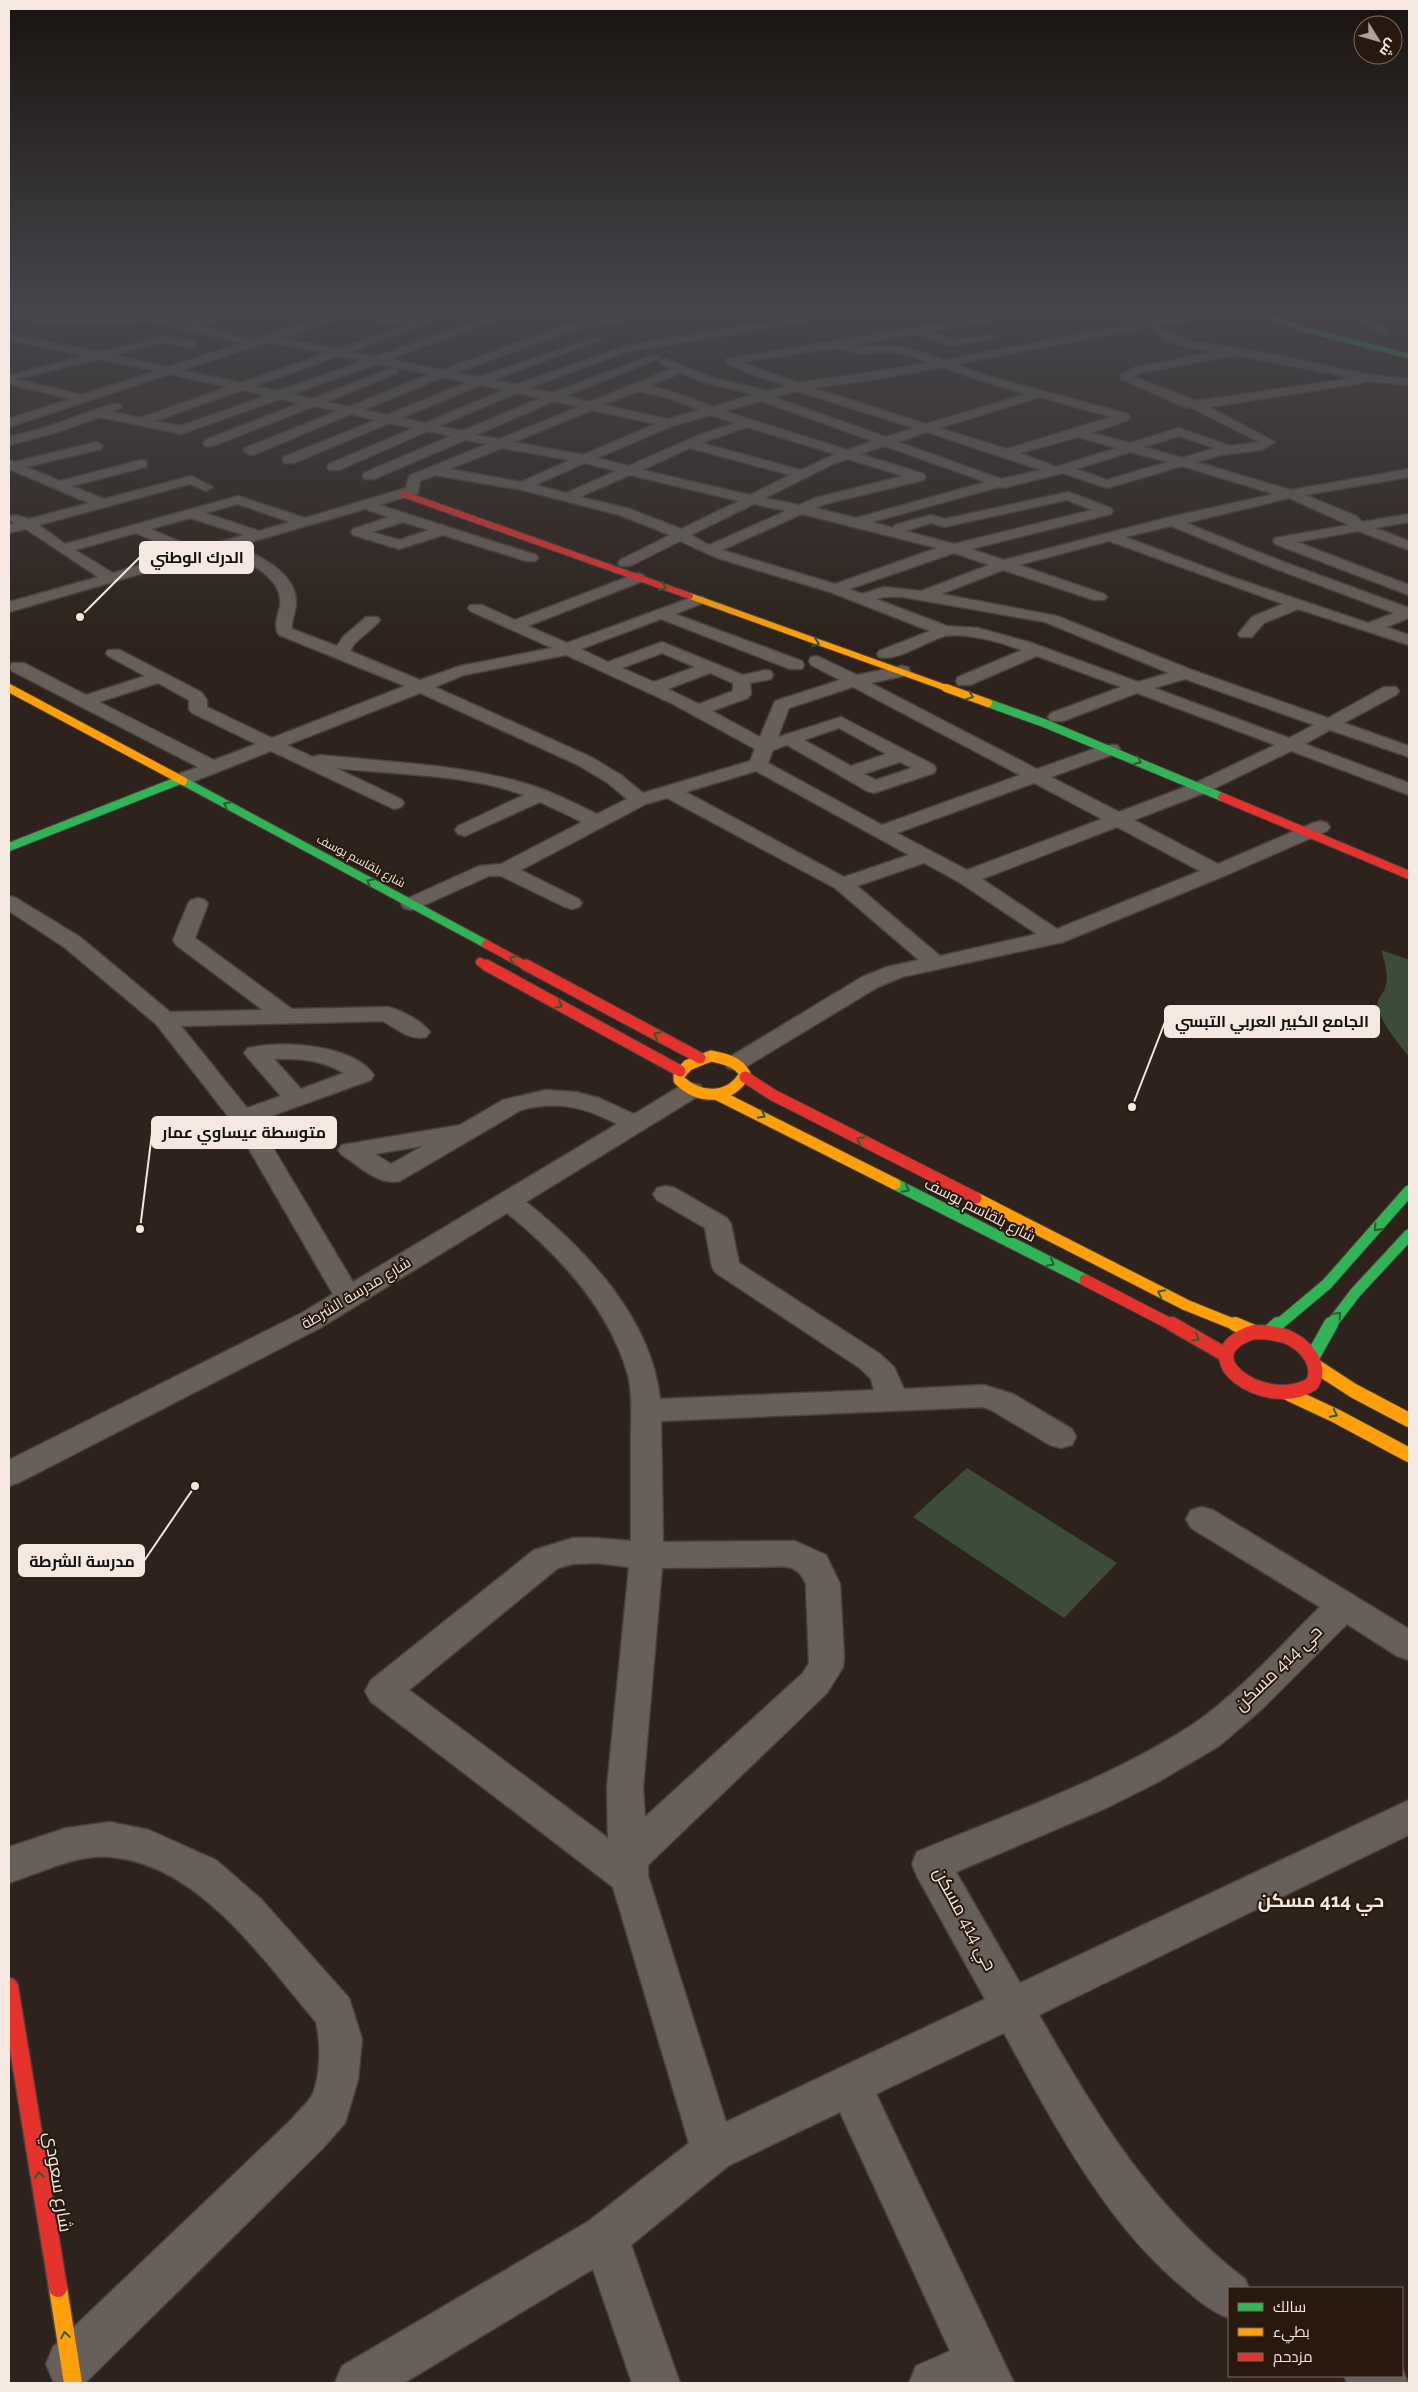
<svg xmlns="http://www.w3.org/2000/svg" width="1418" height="2392" viewBox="0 0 1418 2392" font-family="Raleway,Cairo,sans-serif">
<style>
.green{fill:#3d4b39}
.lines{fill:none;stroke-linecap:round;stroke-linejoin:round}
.street-casing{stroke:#4a413b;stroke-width:3}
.fast-far3-casing{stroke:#4a413b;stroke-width:6}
.fast-far2-casing{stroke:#4a413b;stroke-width:10}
.fast-far1-casing{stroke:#4a413b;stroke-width:13}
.fast-casing{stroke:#4a413b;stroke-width:16}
.slow-far4-casing{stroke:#4a413b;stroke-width:8}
.slow-far3-casing{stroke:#4a413b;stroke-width:10}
.slow-far2-casing{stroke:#4a413b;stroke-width:13}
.slow-far1-casing{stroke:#4a413b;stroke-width:16}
.slow-casing{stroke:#4a413b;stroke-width:21}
.jam-far4-casing{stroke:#4a413b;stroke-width:8}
.jam-far3-casing{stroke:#4a413b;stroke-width:10}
.jam-far2-casing{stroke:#4a413b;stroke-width:13}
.jam-far1-casing{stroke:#4a413b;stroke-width:16}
.jam-casing{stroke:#4a413b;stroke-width:21}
.street{fill:#675f5a;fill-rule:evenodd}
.fast-far3{stroke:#30b455;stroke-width:5}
.fast-far2{stroke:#30b455;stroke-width:8}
.fast-far1{stroke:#30b455;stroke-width:11}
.fast{stroke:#30b455;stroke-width:14}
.slow-far4{stroke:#ff9f0a;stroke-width:6}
.slow-far3{stroke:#ff9f0a;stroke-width:8}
.slow-far2{stroke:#ff9f0a;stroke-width:11}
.slow-far1{stroke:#ff9f0a;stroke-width:14}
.slow{stroke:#ff9f0a;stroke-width:18}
.jam-far4{stroke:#e5322d;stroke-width:6}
.jam-far3{stroke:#e5322d;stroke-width:8}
.jam-far2{stroke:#e5322d;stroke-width:11}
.jam-far1{stroke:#e5322d;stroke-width:14}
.jam{stroke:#e5322d;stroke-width:18}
.oneway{stroke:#2c5e2d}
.labels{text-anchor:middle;stroke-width:4;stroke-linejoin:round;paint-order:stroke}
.far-street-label{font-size:12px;fill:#f4e8e0;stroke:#29180d}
.street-label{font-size:15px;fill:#f4e8e0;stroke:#29180d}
.near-street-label{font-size:18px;fill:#f4e8e0;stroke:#29180d}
.near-neighbourhood-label{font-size:19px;font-weight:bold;fill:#f4e8e0;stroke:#29180d}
.leader{fill:none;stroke:#f4e8e0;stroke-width:2}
.callout-dot{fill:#f4e8e0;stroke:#29180d;stroke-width:2}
.callout{fill:#f4e8e0;stroke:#f4e8e0;stroke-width:2}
.callout-label{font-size:16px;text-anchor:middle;font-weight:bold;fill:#111}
</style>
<rect width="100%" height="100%" fill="#2d231c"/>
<g class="green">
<path d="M1381,950l28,10v97c-9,-12 -34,-40 -31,-56 1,-4 4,-7 6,-10 6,-14 1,-28 -3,-41z"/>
<path d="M967,1468l150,95 -53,55 -151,-101z"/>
</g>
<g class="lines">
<defs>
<g id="street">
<path d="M239,309h15l-56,17 55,14 81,-27 -1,-2 2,-2h27l-3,3 58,9 9,-2 5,3 -80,30 24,5 136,-48h13l-1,2 -134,48 53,11 128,-46 89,-15h21l-5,3 -99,17 -121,44 24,4 113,-39h8l1,2 -108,40 22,5 109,-39 222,-37h21l-5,3 -236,40 -97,36 23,5 98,-37h8l2,2 -95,38 25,6 81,-33 -12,-7 6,-3 49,19 54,13 18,-5c-19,-8 -41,-12 -59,-23v-4l300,-50h20l-5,3 -112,20 23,8 41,-6 1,2 -5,3 -38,7 -36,-12 -64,11c12,3 22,0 35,1 20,0 38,7 57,14l233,-44 56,-7h25l-5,3 -93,13 2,4 27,12 71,11 106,22 43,5v6l-42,-4 -10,3 -148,23 66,35 -13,8 -42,5 -24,7 95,28 118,-21v8l-104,18 51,21 6,6 47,-8v8l-34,6 34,13v9l-51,-19 -61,11 112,43v10l-134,-51 -2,-3 2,-3 74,-13 -60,-27 -103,25 95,38 128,47v10l-23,9 23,8v10l-111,-36 -34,14 -12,14h-12l-2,-3 14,-17 31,-13 -174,-63 -90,24 85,29 3,3 -3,3h-10l-91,-30 -62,24 116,22 135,54 136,48 56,-31h12l3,4 -3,4 -52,28 65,23v11l-79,-27 -25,14 104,39v12l-118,-44 -84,41 -73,28 84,44 95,-41 7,-2 7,2 3,4 -3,4 -103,45 -161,66 -161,35 -24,10 -134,81 -8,2 -8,-2 -4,-5 4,-5 134,-81 25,-10 32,-7 -84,-72 -168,-90 -21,6 -125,66 58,29 3,4 -3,4 -7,2 -7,-2 -64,-31h-12l-71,32 -7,2 -7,-2 -3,-4 3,-4 75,-34 22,-2 81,-42 -42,-20 -75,34 -7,-2 -3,-4 3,-4 66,-31c-59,-21 -126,-20 -188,-27l65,31 3,4 -3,4 -7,2 -123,-58 -84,33h-14l-2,-4 2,-4 25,-9 -186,-96 -2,-4 2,-4h12l62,32 59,-19 -37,-20 -2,-3 2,-3h12l81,42 6,8v7l65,31 133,-52 -126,-51c-6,-9 -1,-19 1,-29 4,-30 -36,-46 -57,-56l-214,62v-10l89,-25 -72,-48 -17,4v-8l5,-2 -5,-4 2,-3 5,-1 13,4 60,-16 -80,-34v-9l6,2 82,-20 6,4 -2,3 -75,18 34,14 81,-21 5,1 1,3 -1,3 -74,19 32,13 87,-23 22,11 -7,4 -16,-7 -151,41 26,19 173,-48 67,22 101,-30 3,-12 78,-32 -22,-4 -91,39h-10l-2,-3 2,-3 87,-37 -23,-5 -89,39h-10l-2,-3 2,-3 85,-36 -25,-5 -95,40h-10l-1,-3 1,-3 92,-37 -25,-6 -96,40 -5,1 -6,-4 1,-3 93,-37 -24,-5 -101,40h-8l-2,-3 2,-3 95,-37 -20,-4 -99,35 -81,-17 -45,16 -46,12v-8l38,-10 65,-23h8l2,3 -9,5 27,6 88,-31 -59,-13 -160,53v-8l61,-20 -61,-15v-9l76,-19 -76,-16v-6l90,18 65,-16 32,7 1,2 -5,3 -28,-6 -51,13 55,12 74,-24 -93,-22 -100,3 -40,-7v-6l40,7 100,-3 36,8zM347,316l59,10 -68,23 -58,-11zM1151,327c10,18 46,22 64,25l-82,16 -12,7v4l61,27 10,2 67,34 -29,4 -51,-18 -49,15 -39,-10 37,-13 2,-3 -2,-3 -141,-38 -31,-12zM268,342l58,11 -85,30 -59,-13zM836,348l26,6 25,-2 25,4 18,7 -132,20 -57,-21zM1235,355l119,23 -158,23 -62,-24 6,-4zM339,356l24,5 -85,30 -24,-5zM99,359l57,12 -74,24 -65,-16zM377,364l53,10 -81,33 -23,-5 71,-29v-4h-8l-77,30 -20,-5zM942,367l37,13 47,14 -100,30 -113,-36 64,-9zM681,373l25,10 48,11 -41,13 -37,-14 -27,-7zM443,377l25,5 -81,33 -24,-5zM481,385l23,5 -79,33 -24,-5zM242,390l24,6 -86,30 -25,-5zM638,391l30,7 32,12 -32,9 -65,-14zM797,391l117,37 -28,9 -113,-40zM517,393l24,5 -79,33 -23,-5zM1040,397l71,20 -104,32 -68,-21zM554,401l25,6 -80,32 -23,-4zM761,401l112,40 -26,9 -123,-39zM592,410l64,14 -73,31 -69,-13zM711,415l24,8 -36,12 -71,31 -31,-8 75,-32zM747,427l88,27 -34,16 -100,-27zM927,432l114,38 -40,9 -103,-37zM1179,436l36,12 -33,10 -38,-11zM1078,437l39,11 -61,19 -36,-14zM885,446l101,36 -130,36 -41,-10 10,-4 99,-24 2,-3 -2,-3 -64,-20zM502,448l68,12 -49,22 -72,-13zM690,448l100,27 -40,20 -108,-25zM1130,452l38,10 -61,18 -31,-11zM848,459l55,17 -88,22 -16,7 -34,-7 68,-34zM585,463l31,8 -50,22 -31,-8zM1182,466l92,28 -104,23 -166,43 -33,-11 140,-35 2,-3 -2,-3 -43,-16 -123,27 -14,-4 -36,10 -2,3 -21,-6 127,-35 4,1 60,-15 44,15zM435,475l87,15 98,25 50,20 -50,25 -2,3 2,3h10l50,-25 37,17 113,34 100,39 -51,20 -2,3 2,3c18,5 48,-16 66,-21 20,-4 58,7 77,14l-64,27 -2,4 2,4h12l67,-29 84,31 -70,26 -3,4 3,4h12l74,-28 138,52 -82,39 -74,28 -68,-35 66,-24 3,-4 -3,-4h-12l-68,24 -166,-86 37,-8 2,-4 -2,-4 -6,-1 -45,9 -40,-19 -6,1 -2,4 2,4 29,15 -65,21 -15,36 -48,-26 36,-13 3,-4 -1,-11 21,-4 2,-4 -2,-4 -6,-1 -22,5 -81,-33 -54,20 -27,-13 80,-30 129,50h12l2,-4 -2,-4 -127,-47 28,-11 3,-3 -3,-3h-10l-126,46 -39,-17 115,-45 3,-3 -3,-3 -5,-2 -123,47 -33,-15h-12l-2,3 2,3 82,37 -92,18 -40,14 -70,-29 5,-8 23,-20 2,-3 -2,-3h-12l-23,20 -6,9 -45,-17c-1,-9 4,-17 4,-27 0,-29 -36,-46 -59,-56l128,-37 24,8 -36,12 -2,3 2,3 46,14 44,-14 83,26h10l2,-3 -2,-3 -157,-50 39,-12 2,-12zM630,475l109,26 -58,28 -51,-20 -50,-12zM1067,500l25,10 -138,34 -49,-13 26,-8 13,4zM238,504l52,18 -31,9 -54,-18zM754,504l32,7 -77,34 -18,-10zM802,514l135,34 -102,36 -113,-34zM190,518l54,17 -48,14 -45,-20zM403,522l26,8 -30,10 -27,-8zM1171,526l100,41 123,46 -26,10 -139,-47 -104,-39zM136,533l45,20 -68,20 -38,-23zM954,553l35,12 -68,26 -37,-4 -22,7 -13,-5zM885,597h18l142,25 124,51 -31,9 -109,-40 -51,-14 -31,-2 -71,-27zM662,653l33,14 -41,15 -32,-14zM566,655l107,49 82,45 -5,12 -107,32 -22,-18 -30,-18 -156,-70 29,-12zM710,673l23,10v8l-34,13 -31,-15zM1185,679l129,46 -25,13 -135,-50zM158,683l31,17v9l3,4 64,31 -42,16 -115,-58zM853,687l167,88 -138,50 -114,-62 5,-13 14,-5 80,46 7,2 60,-20 2,-4 -2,-4 -93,-48 -63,20 11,-29zM420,693l158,72 30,18 19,16 -30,15c-25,-12 -50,-25 -77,-32 -65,-18 -133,-20 -200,-27l-7,2 -26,-12zM839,728l47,26 -35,12 -47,-26zM900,762l12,6 -36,12 -12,-6zM756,771l153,84 -65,22 -158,-85zM1034,783l68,36 -135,51 -70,-37zM1117,827l83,44 -143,58 -75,-50zM924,863l35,19 78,52 -97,22 -83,-70z"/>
<path d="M1080,309h17l49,6 5,3c-10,9 -56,-4 -70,-7z"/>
<path d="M1336,309h12l42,22 -5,3 -4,-1z"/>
<path d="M1388,309h12l9,5v7z"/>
<path d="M9,896l7,2 64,39 90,75 93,-2 -87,-65 -3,-5 15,-36 3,-4 7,-2 7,2 3,4 -13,34 97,71 96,-2c13,3 34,14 42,25l-4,5c-16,4 -29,-8 -43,-16l-202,5 66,82 34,-12 -33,-38 -4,-5 4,-5c33,-8 105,-4 126,27l-3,5 -114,41 96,161 264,-158c-32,-17 -61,-24 -96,-14l-121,71c-21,5 -41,-15 -58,-26l-4,-5 4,-5 118,-20 43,-25 43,-10 30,2 23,6 35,16 48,-29 9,-2 9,2 3,5 -3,5 -174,107c60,47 126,118 134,197l214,-9 -3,-11 -11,-11 -144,-95 -4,-6 -7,-39 -48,-28 -4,-6 4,-6 9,-2 9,2 52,30 4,6 8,39 141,91 14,13 10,22 80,-4 29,9 59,35 4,8 -4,8 -11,3 -11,-3 -59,-35 -8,-3 -322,14 2,121 132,-1 31,14 14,29 4,73 -1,10 -16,26 -179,172v11l78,246 259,-123 -68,-123 -5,-12 5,-12c93,-39 190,-72 275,-127 44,-29 90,-81 128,-118l-129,-79 -5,-9 5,-9 11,-3 11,3 196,119v31l-12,-4 -50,-32 -85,85 -43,37 -61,36 -52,26 -150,64 64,111 389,-183v35l-370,180c58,101 112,192 206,264l4,9h-20v30c-17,-6 -30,-17 -44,-29 -80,-65 -132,-167 -181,-256l-128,61 138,289h-105l7,-17 34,-15 -110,-239 -112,54 -97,79 49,138h-48l-39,-114 -189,114h-69l7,-17 247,-145 100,-78 -76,-256 -242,-185 -6,-11 6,-11 163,-130 39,-12h24l34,3c0,-35 0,-71 0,-106 0,-19 2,-42 -3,-60 -19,-67 -69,-120 -121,-162l-187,115 -300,154 -11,4v-26l291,-146 33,-20 -98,-169 -79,-101 -92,-77 -55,-36zM274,1059c25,-1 48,1 70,14l-43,16zM423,1146l-32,18 -16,-10zM597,1563l32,4 -22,221 1,50 -199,-148 149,-122 15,-4zM759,1567c22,0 37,-6 47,17l3,79 -6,10 -158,144 -2,-29 19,-220z"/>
<path d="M110,1822l39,8 67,30 45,39 88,99 13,41 -4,41 -13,43 -22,25 -236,233c-10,4 -24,4 -34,0l-7,-17 7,-17 240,-229c5,-7 14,-14 18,-21 10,-17 10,-56 5,-75 -53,-62 -116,-157 -205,-165 -31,-4 -72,16 -102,26v-36l57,-19z"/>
<path d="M1402,2368l6,15h-61l-3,-7h58z"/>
</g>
<path id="fast-far3" d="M1252,309l47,19 110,28"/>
<g id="fast-far2">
<path d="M988,703l56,20 178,74"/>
<path d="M183,781l303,163"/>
<path d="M9,847l171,-67"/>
</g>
<g id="fast-far1">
<path d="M895,1184l190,96"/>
<path d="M1277,1326l50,-42 82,-93"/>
<path d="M1330,1326l26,-34 53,-57"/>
</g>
<g id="fast">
<path d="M1269,1332l9,-8"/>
<path d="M1313,1356l18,-32"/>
</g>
<g id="slow-far4">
<path d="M690,596l259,93"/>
<path d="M9,688l2,1"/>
</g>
<g id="slow-far3">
<path d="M9,688l174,93"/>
<path d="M946,688l42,15"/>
</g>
<g id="slow-far2">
<path d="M711,1056c14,3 26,5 34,18 -15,26 -45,26 -66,6v-5l9,-10z"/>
<path d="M718,1095l177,89"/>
<path d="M976,1198l210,107 52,21"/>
</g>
<g id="slow-far1">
<path d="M1235,1324l19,8"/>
<path d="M1317,1367l37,24 55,29"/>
<path d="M1289,1394l47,22 73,39"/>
</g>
<path id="slow" d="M58,2288l15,95"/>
<path id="jam-far4" d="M403,494l287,102"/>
<g id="jam-far3">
<path d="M1222,797l187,78"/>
<path d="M486,944l42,23"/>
<path d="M480,962l8,5"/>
</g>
<g id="jam-far2">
<path d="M486,965l194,106"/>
<path d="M526,965l174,93"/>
<path d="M745,1077l28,18 203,103"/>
<path d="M1085,1280l89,46"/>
</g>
<g id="jam-far1">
<path d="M1172,1324l54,31"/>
<path d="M1254,1332c10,0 21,1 31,4 19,7 38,28 27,48 -46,29 -129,-29 -58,-52z"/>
</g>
<path id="jam" d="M9,1987l49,301"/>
</defs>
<use href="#street" class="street-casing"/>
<use href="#fast-far3" class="fast-far3-casing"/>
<use href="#fast-far2" class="fast-far2-casing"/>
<use href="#fast-far1" class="fast-far1-casing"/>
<use href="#fast" class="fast-casing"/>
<use href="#slow-far4" class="slow-far4-casing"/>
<use href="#slow-far3" class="slow-far3-casing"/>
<use href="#slow-far2" class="slow-far2-casing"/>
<use href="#slow-far1" class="slow-far1-casing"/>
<use href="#slow" class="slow-casing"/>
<use href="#jam-far4" class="jam-far4-casing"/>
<use href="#jam-far3" class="jam-far3-casing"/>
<use href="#jam-far2" class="jam-far2-casing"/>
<use href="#jam-far1" class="jam-far1-casing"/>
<use href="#jam" class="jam-casing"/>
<use href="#street" class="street"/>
<use href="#fast-far3" class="fast-far3"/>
<use href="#fast-far2" class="fast-far2"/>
<use href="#fast-far1" class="fast-far1"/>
<use href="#fast" class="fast"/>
<use href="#slow-far4" class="slow-far4"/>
<use href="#slow-far3" class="slow-far3"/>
<use href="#slow-far2" class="slow-far2"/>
<use href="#slow-far1" class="slow-far1"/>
<use href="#slow" class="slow"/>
<use href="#jam-far4" class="jam-far4"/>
<use href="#jam-far3" class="jam-far3"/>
<use href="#jam-far2" class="jam-far2"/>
<use href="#jam-far1" class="jam-far1"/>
<use href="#jam" class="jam"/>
</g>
<defs><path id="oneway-chevron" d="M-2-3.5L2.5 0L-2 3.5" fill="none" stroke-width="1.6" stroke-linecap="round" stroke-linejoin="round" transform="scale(1.25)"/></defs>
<g class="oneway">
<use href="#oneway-chevron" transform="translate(663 587) rotate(21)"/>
<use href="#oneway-chevron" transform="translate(816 643) rotate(20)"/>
<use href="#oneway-chevron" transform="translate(970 696) rotate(20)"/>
<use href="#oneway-chevron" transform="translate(1138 761) rotate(23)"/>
<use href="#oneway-chevron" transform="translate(227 805) rotate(-152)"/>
<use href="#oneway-chevron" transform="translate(370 882) rotate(-152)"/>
<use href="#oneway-chevron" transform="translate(513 959) rotate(-152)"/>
<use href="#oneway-chevron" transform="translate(559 1005) rotate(29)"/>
<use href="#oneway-chevron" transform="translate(657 1035) rotate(-152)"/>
<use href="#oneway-chevron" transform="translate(762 1115) rotate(28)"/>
<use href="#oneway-chevron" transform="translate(860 1140) rotate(-153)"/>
<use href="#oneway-chevron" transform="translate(906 1189) rotate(27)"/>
<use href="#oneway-chevron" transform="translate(1377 1228) rotate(132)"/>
<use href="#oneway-chevron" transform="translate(1051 1263) rotate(27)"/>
<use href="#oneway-chevron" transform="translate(1161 1293) rotate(-153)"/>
<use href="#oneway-chevron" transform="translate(1338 1315) rotate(-48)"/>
<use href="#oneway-chevron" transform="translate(1196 1338) rotate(29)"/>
<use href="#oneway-chevron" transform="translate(1334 1414) rotate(27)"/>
<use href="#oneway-chevron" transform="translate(39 2175) rotate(-99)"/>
<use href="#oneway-chevron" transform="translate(65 2335) rotate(-99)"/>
</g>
<linearGradient id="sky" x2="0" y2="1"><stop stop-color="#19130f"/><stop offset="0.48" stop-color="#46454b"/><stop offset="1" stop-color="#46454b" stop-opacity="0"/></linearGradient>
<rect width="1418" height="643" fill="url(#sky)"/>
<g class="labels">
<g class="far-street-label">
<text transform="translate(361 861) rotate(28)" y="4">شارع بلقاسم يوسف</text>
</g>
<g class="street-label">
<text transform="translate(980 1210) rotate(27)" y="5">شارع بلقاسم يوسف</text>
<text transform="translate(356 1293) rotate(-31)" y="5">شارع مدرسة الشرطة</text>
</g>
<g class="near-street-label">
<text transform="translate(1278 1668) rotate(-44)" y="6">حي 414 مسكن</text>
<text transform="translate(965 1919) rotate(62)" y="6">حي 414 مسكن</text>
<text transform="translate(58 2182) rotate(81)" y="6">شارع سعودي</text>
</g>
<g class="near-neighbourhood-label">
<text x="1321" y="1907">حي 414 مسكن</text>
</g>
</g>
<path class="leader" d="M80 617L140 557M1132 1107L1165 1022M140 1229L152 1133M195 1486L144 1561"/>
<g class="callout-dot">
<circle cx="80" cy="617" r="5"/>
<circle cx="1132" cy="1107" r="5"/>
<circle cx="140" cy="1229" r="5"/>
<circle cx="195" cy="1486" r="5"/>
</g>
<g class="callout">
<rect x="140" y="542" width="113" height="31" rx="5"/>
<rect x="1165" y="1006" width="214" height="31" rx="5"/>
<rect x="152" y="1117" width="184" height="31" rx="5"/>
<rect x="19" y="1545" width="125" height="31" rx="5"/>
</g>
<g class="callout-label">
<text x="197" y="563">الدرك الوطني</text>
<text x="1272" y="1027">الجامع الكبير العربي التبسي</text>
<text x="244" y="1138">متوسطة عيساوي عمار</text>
<text x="82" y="1567">مدرسة الشرطة</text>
</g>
<rect width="1418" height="2392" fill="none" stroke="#f4e8e0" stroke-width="20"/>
<rect x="1228" y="2287" width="175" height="90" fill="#29180d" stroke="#7a6b61"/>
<rect x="1238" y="2303" width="25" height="8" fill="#30b455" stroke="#7a6b61"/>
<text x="1273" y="2312" font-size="15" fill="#f4e8e0">سالك</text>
<rect x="1238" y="2328" width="25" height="8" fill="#ff9f0a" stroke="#7a6b61"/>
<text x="1273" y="2337" font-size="15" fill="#f4e8e0">بطيء</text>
<rect x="1238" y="2353" width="25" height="8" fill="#e5322d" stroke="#7a6b61"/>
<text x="1273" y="2362" font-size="15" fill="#f4e8e0">مزدحم</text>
<g transform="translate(1378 40) rotate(127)"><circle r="24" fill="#29180d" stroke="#7a6b61"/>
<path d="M0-4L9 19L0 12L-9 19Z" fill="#aea39b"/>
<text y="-8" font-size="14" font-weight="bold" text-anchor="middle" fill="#f4e8e0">ش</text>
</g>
</svg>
